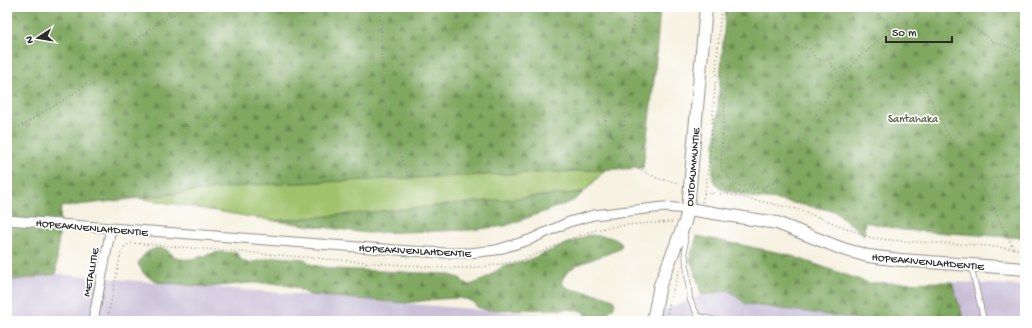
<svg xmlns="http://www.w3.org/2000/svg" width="1032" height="328" viewBox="0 0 1032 328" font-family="'Gochi Hand',sans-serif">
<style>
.industrial{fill:#c9bfd7}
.green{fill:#a0c26c;stroke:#66764c}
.forest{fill:url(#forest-firs);stroke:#566a46}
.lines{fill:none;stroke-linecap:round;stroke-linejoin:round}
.service-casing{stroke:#908e86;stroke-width:6}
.minor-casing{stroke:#908e86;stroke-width:11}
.tertiary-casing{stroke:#908e86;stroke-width:14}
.path{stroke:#908e86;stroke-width:1.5;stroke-dasharray:1 3;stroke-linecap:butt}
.service{stroke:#fff;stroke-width:4.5}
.minor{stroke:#fff;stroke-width:9}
.tertiary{stroke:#fff;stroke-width:12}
.labels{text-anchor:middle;stroke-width:3.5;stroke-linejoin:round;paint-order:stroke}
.park-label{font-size:11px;fill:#546042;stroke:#fff}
.street-label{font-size:11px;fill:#2b2b2b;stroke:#fff}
</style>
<defs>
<pattern id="forest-firs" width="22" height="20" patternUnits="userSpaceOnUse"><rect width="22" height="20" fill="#80a860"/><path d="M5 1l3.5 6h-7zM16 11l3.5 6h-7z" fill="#69894f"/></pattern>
</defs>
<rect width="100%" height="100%" fill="#fff"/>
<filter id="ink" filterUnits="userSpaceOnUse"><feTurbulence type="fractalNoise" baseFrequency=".025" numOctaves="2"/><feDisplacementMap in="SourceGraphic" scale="8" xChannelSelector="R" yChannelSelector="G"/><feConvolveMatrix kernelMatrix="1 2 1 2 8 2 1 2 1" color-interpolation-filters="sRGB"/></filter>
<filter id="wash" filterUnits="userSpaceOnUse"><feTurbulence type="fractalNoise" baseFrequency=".012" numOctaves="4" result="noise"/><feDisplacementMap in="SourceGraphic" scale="16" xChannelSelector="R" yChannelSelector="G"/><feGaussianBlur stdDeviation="0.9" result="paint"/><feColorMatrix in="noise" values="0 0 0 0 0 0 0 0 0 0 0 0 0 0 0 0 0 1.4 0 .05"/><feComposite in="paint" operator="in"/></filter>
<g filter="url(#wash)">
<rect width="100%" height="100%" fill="#f6f1e0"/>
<g class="industrial">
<path d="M56,274l558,47h-607v-40z"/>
<path d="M952,282l73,4v35h-61z"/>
<path d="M729,290l17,14 126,17h-235l65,-26z"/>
</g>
<path class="green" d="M605,170l-21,22 -309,29 -137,-23 115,-13z"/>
<g class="forest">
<path d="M7,7h653l-5,65 -12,96 -390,17 -192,22 -5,67 -49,7z"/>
<path d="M726,7h299v231l-123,-8 -37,-8 -1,13 -29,-24 -58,-11 -23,-2 -33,-9 -8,-9v-12z"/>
<path d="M584,192l-11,9 -68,25 -34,4 -104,3 -92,-12z"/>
<path d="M588,235c12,1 25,0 34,9l-2,5 -43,16 -10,7 -5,8 1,5 7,4 32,6 11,4 2,4 -2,5 -13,12 -9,-1 -9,-8 -14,-2 -81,1 -10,-3 -7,-7 -10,-2 -21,1 -34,4 -95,-8 -15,-8 -22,-4h-24l-41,4 -51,-5 -13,-8 -6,-10c3,-9 12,-15 21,-16 9,-1 13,10 22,11 14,2 26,-6 40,-7 5,0 10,1 16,1l5,8 7,2 27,-6 28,2 8,6 22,4 112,5 14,4 6,6 4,1 13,-5 19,-13 21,-5z"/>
<path d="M697,236l89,18 83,29 83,-1 12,39h-92l-126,-17 -18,-14 -26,5 -12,-37z"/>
</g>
</g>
<g filter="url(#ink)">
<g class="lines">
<defs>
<g id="service">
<path d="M685,234v18l5,48 8,16 21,5"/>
<path d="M971,266l13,55"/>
</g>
<g id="minor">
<path d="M7,220l403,31 36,2h23l27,-3 33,-10 40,-18 25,-7 69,-8 25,2"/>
<path d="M93,321l18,-93"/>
</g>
<g id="tertiary">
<path d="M688,209l89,14 66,26 25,7 33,4 124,9"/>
<path d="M653,321l7,-36 25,-63 3,-13 18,-202"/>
</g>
</defs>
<use href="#service" class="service-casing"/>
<use href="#minor" class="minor-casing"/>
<use href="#tertiary" class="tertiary-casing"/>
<g class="path">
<path d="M380,7l2,76 8,44 18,49"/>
<path d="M584,7l-1,25 14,48 11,53 19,18 7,13 9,7 16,8 16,3 4,2"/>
<path d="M732,7l-10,132 -1,30 8,9 9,8 20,1"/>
<path d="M784,7v9l4,6 1,4 -1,9 2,5 10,7 10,2c6,11 5,11 18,11 6,8 21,30 31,30 6,-1 13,-9 19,-12 4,-3 10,-2 15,-5 4,-2 8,-6 12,-9"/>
<path d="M874,7c2,4 4,7 7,10 17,15 32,1 47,-10"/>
<path d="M955,7l10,14 29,21 31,11"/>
<path d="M888,30l17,34 22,27 19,41 34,50 34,67"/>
<path d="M7,130l13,-3 25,-16 11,-6 19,-12 36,-29 36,-33 38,-24"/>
<path d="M623,146l3,-43 1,-48 6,-31v-17"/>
<path d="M981,182l41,-12 3,-4"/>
<path d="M721,183l6,6 15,4 31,-10 15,-9 5,-6 16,-41 17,-29 10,-14 23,-27 15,-12 14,-15 -1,-8"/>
<path d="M704,193l23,1 73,16 72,28 29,3 76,4 48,5"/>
<path d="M702,202l4,-15 4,-34 11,-146"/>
<path d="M107,321l14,-68 4,-7 7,-3 244,20 68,5h25l26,-3 27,-5 66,-28 21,-5 25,-3 39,-2"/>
<path d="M666,321l4,-22 10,-29"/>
</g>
<use href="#service" class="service"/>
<use href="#minor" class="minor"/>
<use href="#tertiary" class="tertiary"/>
</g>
</g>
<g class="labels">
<g class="park-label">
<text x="913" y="122">Santahaka</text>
</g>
<g class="street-label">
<text transform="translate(692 167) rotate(-85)" y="4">OUTOKUMMUNTIE</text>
<text transform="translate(92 227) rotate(5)" y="4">HOPEAKIVENLAHDENTIE</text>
<text transform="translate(415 250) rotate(3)" y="4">HOPEAKIVENLAHDENTIE</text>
<text transform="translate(928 261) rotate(5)" y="4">HOPEAKIVENLAHDENTIE</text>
<text transform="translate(90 272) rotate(-79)" y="4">METALLITIE</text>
</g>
</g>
<rect width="1032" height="328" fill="none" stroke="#fff" stroke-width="24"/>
<g transform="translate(38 38) rotate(258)" stroke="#ffffff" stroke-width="3" paint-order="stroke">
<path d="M0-3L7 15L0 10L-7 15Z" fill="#2b2b2b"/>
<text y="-6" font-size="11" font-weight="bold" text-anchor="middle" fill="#2b2b2b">N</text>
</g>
<path d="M886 36v6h66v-6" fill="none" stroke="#2b2b2b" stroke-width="2"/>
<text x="892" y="36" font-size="12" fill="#2b2b2b" stroke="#ffffff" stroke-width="3" paint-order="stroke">50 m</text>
</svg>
